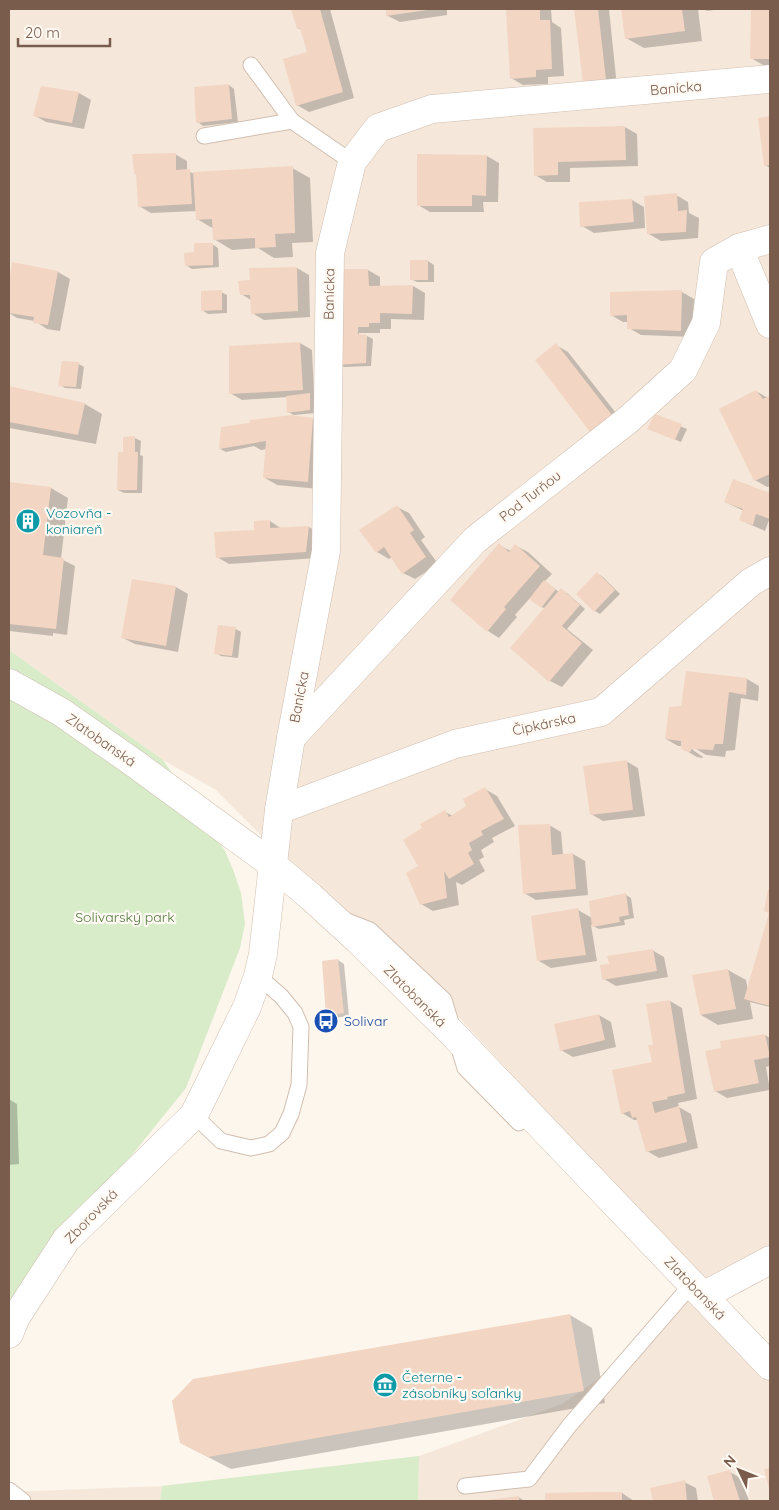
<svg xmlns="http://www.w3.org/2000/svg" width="779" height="1510" viewBox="0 0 779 1510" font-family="Quicksand,sans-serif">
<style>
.residential{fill:#f5e8da}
.green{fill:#d8ecc9}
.shadow{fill:#0003}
.building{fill:#f3d5c3}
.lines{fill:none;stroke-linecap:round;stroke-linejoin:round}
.service-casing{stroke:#d1beb0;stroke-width:17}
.minor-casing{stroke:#d1beb0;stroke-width:29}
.tertiary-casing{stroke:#d1beb0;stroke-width:29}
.service{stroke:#fff;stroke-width:15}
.minor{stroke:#fff;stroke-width:28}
.tertiary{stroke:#fff;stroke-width:28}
.labels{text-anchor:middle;stroke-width:4.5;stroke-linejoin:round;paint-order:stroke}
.street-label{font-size:14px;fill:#7a5c4d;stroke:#fffaf3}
.culture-label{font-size:14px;fill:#0d838f;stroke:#fffaf3;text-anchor:start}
.park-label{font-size:14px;fill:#537a41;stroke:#fffaf3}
.transit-label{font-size:14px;fill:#164399;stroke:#fffaf3;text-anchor:start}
</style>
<rect width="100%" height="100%" fill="#fdf6ec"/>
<g class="residential">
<path d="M9,9h761v1254l-55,29 -263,-282 -167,-150 -69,-70 -53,-30 -154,-110z"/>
<path d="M691,1274l79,80v147h-352l1,-45 143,-52 44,-30z"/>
<path d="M162,1486l-2,15h-151v-9z"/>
</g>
<g class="green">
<path d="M9,650l154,110 62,91 9,21 7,21 4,31 -5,24 -54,140 -154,191 -23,34z"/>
<path d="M419,1456l-1,45h-258l2,-15z"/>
</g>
<g class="shadow">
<path d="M293,9h37l24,89 -45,14 -12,-7 12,-52 -7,-23 -4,-2z"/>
<path d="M387,9h60v6l-47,7 -12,-6z"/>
<path d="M507,9h44l1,13 9,6 3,48 -16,1v7l-25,1 -12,-7z"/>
<path d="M576,9h33l8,78 -33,-5z"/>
<path d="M623,9h75l4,32 -58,7 -18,-10z"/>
<path d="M704,9h17l-14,2z"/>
<path d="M753,9h17v56h-7l-12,-7z"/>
<path d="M229,85l5,4 4,33 -35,4 -5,-4z"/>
<path d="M79,93l12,7 -7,29 -38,-7 -12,-7z"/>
<path d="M770,118v50l-5,-3 -6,-46z"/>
<path d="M625,127l12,7 1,32 -68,2v14h-23l-12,-7 -1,-45z"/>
<path d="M175,154l12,7v10l8,3 97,-6 18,10 3,64 -21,1 1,14 -19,1 -16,-10 -26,2 -18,-11v-10l-17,-10v-8l-46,2 -12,-7 -2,-31 -2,-2z"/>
<path d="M487,156l12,7 -1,39h-15l1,10h-54l-12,-7z"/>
<path d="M676,195l12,7 1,11 10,5 -1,20 -37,3 -12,-7z"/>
<path d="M632,200l12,7 1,21 -51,5 -12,-7 -2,-23z"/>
<path d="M212,244l6,4 1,19 -27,2 -6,-4 9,-12z"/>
<path d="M428,261l6,4v17h-17l-6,-3z"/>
<path d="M13,264l45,8 12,7 -10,52 -13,-2 -12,-8 -18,-3 -8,-5v-23z"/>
<path d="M297,268l12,7 1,42 -46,3 -12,-7 -1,-13 -10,-6 10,-13z"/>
<path d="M368,270l12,7v10l33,-1 12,7 -1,27 -33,-1v10h-11v4h-21v3h8l6,3 -2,27 -27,1 -5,-3z"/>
<path d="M221,292l6,3v18l-19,1 -6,-4z"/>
<path d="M682,292l12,7 -1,38 -52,-2 -12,-7 -1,-6h-5l-12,-7z"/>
<path d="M300,343l12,7 3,63 -21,2 -6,-3v-15l-46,3 -12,-7z"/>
<path d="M556,345l12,7 55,70 -20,16 -12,-7z"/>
<path d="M79,364l5,3 -3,22 -16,-1 -5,-3z"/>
<path d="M9,387l76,17 17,10 -6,30 -87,-16z"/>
<path d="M756,391l12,7 2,-1v89l-3,1 -12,-7 -35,-71z"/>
<path d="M655,416l32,13 -6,13 -26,-11z"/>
<path d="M312,419l12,7 -5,63 -42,-4 -12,-7 2,-29 -6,1 -7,-4 -28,6 -6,-3z"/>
<path d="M125,438h10l6,3 -1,14 3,1 -1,37h-18l-6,-3 7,-37z"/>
<path d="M734,480l36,14v27l-1,-1 -4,11 -25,-11 4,-9 -19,-9z"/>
<path d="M9,483l42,5 17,10 -7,61 14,7 -8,69 -14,-2v3l-44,-5z"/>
<path d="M397,507l12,6 16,24 -4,3 17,24 -23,15 -12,-6 -11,-16 -3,2 -12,-7z"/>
<path d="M270,521l12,8 27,-2 12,7 -3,24 -89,6 -12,-7z"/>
<path d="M499,545l12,6 5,-5 12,6 24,22 -7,7 14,11 2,-2 6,3 18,16 -18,20 26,21 -31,37 -12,-6 -5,-72 -15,-11 -15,17 2,2 -18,21 -11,-7 -36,-31z"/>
<path d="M598,574l5,3 17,17 -20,20 -5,-3z"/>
<path d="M133,581l43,6 12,7 -10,58 -43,-8 -12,-6z"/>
<path d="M236,629l5,3 -3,26 -17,-2 -6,-3z"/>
<path d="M747,679l12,7 -1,15 -17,-3 -6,52 -9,1 -1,6 -19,-2 -13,-8v3l10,7 -1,1 -5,-1 -12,-7 -3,-4h-4l-12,-7 16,-32z"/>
<path d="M626,761l12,7 7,48 -42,5 -12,-7z"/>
<path d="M485,789l12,7 18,30 -23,12 2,4 -13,8 3,7 -5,3 6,11 -23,14 -6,-3 3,23 -26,6 -12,-7 -1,-38 25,-54 8,4 15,-9z"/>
<path d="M549,825l12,7 2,23 10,-1 12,7 3,34 -52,5 -12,-7z"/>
<path d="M626,895l5,3 3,20 -10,2 1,5 -26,4 -8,-4 6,36 -46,7 -12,-7 39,-51 14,8z"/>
<path d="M770,914v93l-20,-5 3,17 -35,6 -17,-10 -7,-39 34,-6 18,10 2,11z"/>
<path d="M652,950l12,7 4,20 -52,9 -12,-7z"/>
<path d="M338,960l6,4 5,52 -16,2 -6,-3z"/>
<path d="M670,1001l12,7 15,91 -19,4 1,3h-2l14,8 7,34 -39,10 -12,-7 -9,-31h-4l-12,-7 31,-50 2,-17z"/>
<path d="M599,1015l12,7 5,25 -43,10 -12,-7z"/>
<path d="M765,1035l5,3v28l-4,1 4,23 -43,8 -12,-7z"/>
<path d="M9,1099l8,5 2,60 -10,1z"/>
<path d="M570,1315l22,13 13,75 -374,66 -50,-26z"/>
<path d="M730,1472l12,7 7,22h-34l-7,-24z"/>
<path d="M684,1482l12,6 2,13h-44l-2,-12z"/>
<path d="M622,1493l12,8h-88v-7z"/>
<path d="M518,1497l7,4h-38z"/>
</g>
<g class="building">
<path d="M291,9h29l23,83 -47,14 -13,-47 24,-7 -7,-24 -3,1z"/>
<path d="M386,9h41v1l-41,6z"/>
<path d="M506,9h34v11h10l2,49 -16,1v7l-26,2z"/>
<path d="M574,9h24l8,71 -23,3z"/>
<path d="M621,9h61l3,22 -60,8z"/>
<path d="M751,9h19v50h-20z"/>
<path d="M229,84l3,35 -36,4 -2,-36z"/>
<path d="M41,86l38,6 -7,31 -39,-7z"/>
<path d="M770,116v49l-6,1 -6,-48z"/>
<path d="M625,126l1,34 -68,2v13l-24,1 -1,-48z"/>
<path d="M176,153v17l14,-1 2,35 -54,3 -2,-33h-2l-2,-20z"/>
<path d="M417,154l70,1 -1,41 -14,-1v11h-55z"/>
<path d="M293,166l2,67 -20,1 1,13 -21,1v-10l-42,2 -1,-21 -16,1 -3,-48z"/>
<path d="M677,193l1,18 9,-1 -1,22 -39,2 -3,-38z"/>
<path d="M632,199l2,23 -54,5 -1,-25z"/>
<path d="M194,243h19v22l-28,1 -1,-13 10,-1z"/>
<rect x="410" y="260" width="18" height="20"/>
<path d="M12,262l46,9 -10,54 -15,-2 1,-6 -25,-4v-30z"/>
<path d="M297,267l1,44 -47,3 -1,-19h-10l-2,-14 12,-1 -1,-12z"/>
<path d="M343,269h25l1,17 44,-1 -1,29 -32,-1v10h-11v4h-11v7l9,1 -1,28 -29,2z"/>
<path d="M222,290v20l-21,1v-20z"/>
<path d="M682,290l-1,41 -54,-2v-14l-17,1v-24z"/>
<path d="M300,342l3,48 -74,4v-48z"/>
<path d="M556,343l56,72 -22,17 -55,-72z"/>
<path d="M62,361l17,1 -3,25 -18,-1z"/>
<path d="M9,386l76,17 -7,32 -69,-13z"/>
<path d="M756,390l7,9 7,-3v78l-16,7 -35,-72z"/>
<path d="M310,393v17l-23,3 -1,-17z"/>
<path d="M655,414l27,10 -7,16 -28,-11z"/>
<path d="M292,415l21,3 -5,64 -45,-4 3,-37 -47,8 2,-22 28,-4 1,-3z"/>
<path d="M135,436v16h3l-1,38h-20l1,-38h5v-15z"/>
<path d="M733,479l37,14v26l-14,-5 -3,11 -14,-5 4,-11 -19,-7z"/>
<path d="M9,482l42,5 -8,68 21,3 -8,71 -47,-5z"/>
<path d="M397,505l17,25 -4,3 16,24 -24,17 -18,-27 -8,6 -17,-23z"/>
<path d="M270,520v8l39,-2 -3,26 -90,6 -2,-26 40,-2v-9z"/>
<path d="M499,543l10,9 6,-8 25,22 -36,41 2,2 -19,23 -37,-32z"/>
<path d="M597,572l18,18 -21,22 -18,-18z"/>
<path d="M132,579l44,7 -10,60 -45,-8z"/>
<path d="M544,580l12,9 -15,19 -12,-9z"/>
<path d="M561,588l19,17 -18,21 20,17 -33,39 -39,-34z"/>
<path d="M218,625l18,2 -4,29 -18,-2z"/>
<path d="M686,671l61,7 -1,17 -17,-3 -6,52h-8l-2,6 -21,-1 -2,3 -6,-1 -3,-3v-7l-16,-2 4,-32 12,-1z"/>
<path d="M627,760l6,50 -43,5 -7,-49z"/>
<path d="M485,787l19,32 -23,12 2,4 -14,8 3,7 -4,3 6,11 -25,15 -5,-8 3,27 -27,7 -14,-32 12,-7 -15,-26 19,-12 -2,-4 25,-14 4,7 17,-11 -3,-7z"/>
<path d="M550,824l2,31 21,-2 3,36 -53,5 -5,-69z"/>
<path d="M768,889l2,1v116l-26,-7 25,-86 -5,-2z"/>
<path d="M626,893l3,22 -10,2 1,5 -28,5 -3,-26z"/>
<path d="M578,908l8,47 -49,6 -6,-45z"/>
<path d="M653,949l4,22 -55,9 -2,-15 9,-1 -2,-8z"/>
<path d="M338,959l6,54 -18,3 -4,-55z"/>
<path d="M728,969l8,40 -36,6 -8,-40z"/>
<path d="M670,1000l15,93 -18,4 1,2 -16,3 3,11 24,-7 8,36 -41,10 -10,-35 -4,1 -2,-7 -9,3 -9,-44 40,-8 -4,-17h5l-7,-41z"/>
<path d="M599,1014l6,26 -45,11 -6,-27z"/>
<path d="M765,1034l5,23 -16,3 5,23 -45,9 -9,-41 16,-3 -1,-7z"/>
<path d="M570,1314l14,77 -376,66 -28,-14 -8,-42 21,-22z"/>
<path d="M770,1468v24l-6,-23z"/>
<path d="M730,1470l10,31h-26l-7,-25z"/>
<path d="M685,1480l2,21h-34l-3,-13z"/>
<path d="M593,1492h29v9h-77v-8z"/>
<path d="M519,1496v5h-32v-1z"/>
</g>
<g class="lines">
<defs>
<g id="service">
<path d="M251,65l41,56"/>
<path d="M204,136l88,-15 60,41"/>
<path d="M347,921l23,9 74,70 21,68 54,55"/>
<path d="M194,1115l27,26 30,7 18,-4 13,-11 9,-19 8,-29 2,-58 -6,-14 -14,-17 -23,-20"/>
<path d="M465,1486l64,-7 40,-53 123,-142"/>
<path d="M9,1490l14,11"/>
</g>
<g id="minor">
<path d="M739,248l31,76"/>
<path d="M291,738l184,-198 154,-121 54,-49 23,-47 8,-61 25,-14 31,-9"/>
<path d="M279,810l176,-66 146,-32 150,-130 19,-11"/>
<path d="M703,1296l67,-36"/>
<path d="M9,1334l7,-17 50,-77 128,-125 53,-108 11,-31 5,-22 16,-144 12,-72 35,-187 4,-298 22,-91 26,-34 54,-19 338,-30"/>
</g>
<path id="tertiary" d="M9,683l52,29 73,51 138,101 39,33 47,43 95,94 317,332"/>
</defs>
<use href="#service" class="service-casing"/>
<use href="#minor" class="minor-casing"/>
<use href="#tertiary" class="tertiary-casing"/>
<use href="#service" class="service"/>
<use href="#minor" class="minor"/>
<use href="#tertiary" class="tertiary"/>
</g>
<defs>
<symbol id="building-disc" viewBox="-11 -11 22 22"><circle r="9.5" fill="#0f9aa8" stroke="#fffaf3"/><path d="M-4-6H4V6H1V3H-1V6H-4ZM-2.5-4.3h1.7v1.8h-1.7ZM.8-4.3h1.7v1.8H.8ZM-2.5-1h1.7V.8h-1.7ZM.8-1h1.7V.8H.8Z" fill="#fff"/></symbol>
<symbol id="bus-disc" viewBox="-11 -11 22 22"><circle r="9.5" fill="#1a4fb4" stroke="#fffaf3"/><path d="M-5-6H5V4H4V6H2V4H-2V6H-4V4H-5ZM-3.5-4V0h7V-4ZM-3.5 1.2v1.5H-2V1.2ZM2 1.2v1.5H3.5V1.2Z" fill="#fff"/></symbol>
<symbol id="museum-disc" viewBox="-11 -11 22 22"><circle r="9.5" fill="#0f9aa8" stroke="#fffaf3"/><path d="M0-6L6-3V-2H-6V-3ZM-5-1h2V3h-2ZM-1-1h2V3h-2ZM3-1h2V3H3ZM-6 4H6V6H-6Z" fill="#fff"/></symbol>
</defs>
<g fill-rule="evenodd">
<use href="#building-disc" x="14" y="507" width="28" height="28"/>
<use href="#bus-disc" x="312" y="1007" width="28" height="28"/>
<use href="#museum-disc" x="371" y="1371" width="28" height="28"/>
</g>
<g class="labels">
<g class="street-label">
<text transform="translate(676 88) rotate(-5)" y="5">Banícka</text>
<text transform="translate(329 294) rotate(-89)" y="5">Banícka</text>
<text transform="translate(530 496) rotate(-38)" y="5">Pod Turňou</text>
<text transform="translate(299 697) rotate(-79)" y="5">Banícka</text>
<text transform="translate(544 724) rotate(-12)" y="5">Čipkárska</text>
<text transform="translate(101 740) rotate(35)" y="5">Zlatobanská</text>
<text transform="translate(415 996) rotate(45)" y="5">Zlatobanská</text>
<text transform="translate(91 1216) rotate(-46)" y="5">Zborovská</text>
<text transform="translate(695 1288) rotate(46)" y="5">Zlatobanská</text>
</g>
<g class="culture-label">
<text x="46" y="518">Vozovňa -<tspan x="46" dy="16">koniareň</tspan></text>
<text x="402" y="1382">Četerne -<tspan x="402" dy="16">zásobníky soľanky</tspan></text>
</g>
<g class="park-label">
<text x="125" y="922">Solivarský park</text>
</g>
<g class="transit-label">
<text x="344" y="1026">Solivar</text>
</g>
</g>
<rect width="779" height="1510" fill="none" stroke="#7a5c4d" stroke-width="20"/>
<g transform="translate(739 1470) rotate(313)" stroke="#fffaf3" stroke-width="4" paint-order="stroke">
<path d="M0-4L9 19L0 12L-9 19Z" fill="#7a5c4d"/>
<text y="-8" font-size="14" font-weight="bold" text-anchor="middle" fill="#7a5c4d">N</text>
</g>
<path d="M18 38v8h92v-8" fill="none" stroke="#7a5c4d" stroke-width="2.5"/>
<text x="25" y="38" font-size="15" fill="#7a5c4d" stroke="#fffaf3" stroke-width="4" paint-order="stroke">20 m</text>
</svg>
